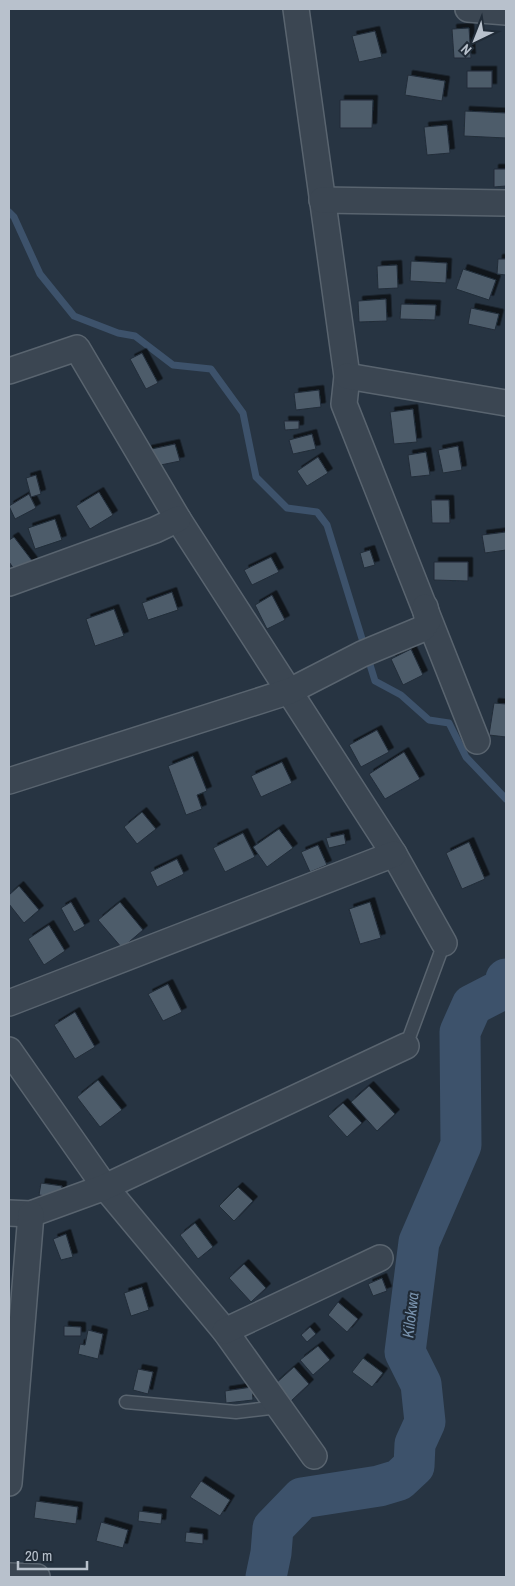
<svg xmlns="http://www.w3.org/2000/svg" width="515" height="1586" viewBox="0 0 515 1586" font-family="'Archivo Narrow',sans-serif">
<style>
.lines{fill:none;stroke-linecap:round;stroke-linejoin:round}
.stream{stroke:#3d526b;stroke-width:7}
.river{stroke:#3d526b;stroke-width:41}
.building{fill:#4d5b6b;stroke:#222d39;filter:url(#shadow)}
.service-casing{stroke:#59646f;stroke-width:15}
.minor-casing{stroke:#59646f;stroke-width:28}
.service{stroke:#3b4652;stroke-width:12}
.minor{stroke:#3b4652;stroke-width:25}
.labels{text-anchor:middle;stroke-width:4.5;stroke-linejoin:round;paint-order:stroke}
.water-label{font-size:16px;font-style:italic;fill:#7993ae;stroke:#202b37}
</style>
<defs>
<filter id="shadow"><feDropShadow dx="4.5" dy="-4.5" stdDeviation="0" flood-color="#0009"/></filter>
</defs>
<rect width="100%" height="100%" fill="#273442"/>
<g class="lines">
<path class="stream" d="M9,212l5,5 26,57 34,42 44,17 17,3 38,29 38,4 32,44 13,64 31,31 30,4 10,13 48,156 26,14 28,25 20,3 17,34 40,42"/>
<path class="river" d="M266,1577l5,-24 2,-25 29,-30 77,-12 20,-6 15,-14 1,-22 10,-22 -4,-38 -16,-32 14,-110 42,-97 -1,-113 12,-27 33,-17 1,-9"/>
</g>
<g class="building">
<path d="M469,28l2,30h-17l-2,-29z"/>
<path d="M375,31l7,26 -23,5 -7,-26z"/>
<rect x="467" y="71" width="25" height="17"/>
<path d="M408,75l37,6 -3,20 -37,-6z"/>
<path d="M340,100h33l-1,28h-32z"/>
<path d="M465,111l41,2v25l-42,-2z"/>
<path d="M447,125l3,28 -23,2 -3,-28z"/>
<path d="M494,169h12v17l-12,1z"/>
<path d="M498,259h8v16l-9,-1z"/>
<path d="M411,261l36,2 -1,20 -36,-2z"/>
<path d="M397,265l1,23 -20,1 -1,-23z"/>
<path d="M463,269l33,11 -7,20 -33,-11z"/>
<path d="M386,299l1,22 -28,1 -1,-21z"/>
<path d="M401,304l35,1 -1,15 -35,-1z"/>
<path d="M471,308l28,6 -4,16 -27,-6z"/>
<path d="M142,353l16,30 -12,6 -16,-30z"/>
<path d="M319,390l2,17 -25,3 -2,-17z"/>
<path d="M413,409l4,33 -23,2 -4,-32z"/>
<path d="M284,421h15v8l-14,1z"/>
<path d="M312,434l4,15 -23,5 -4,-14z"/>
<path d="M175,444l5,17 -29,6 -4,-17z"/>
<path d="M458,446l4,24 -19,3 -5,-23z"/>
<path d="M426,452l4,23 -19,2 -3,-22z"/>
<path d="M318,457l10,16 -21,13 -10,-15z"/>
<path d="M36,475l5,19 -10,3 -5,-19z"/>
<path d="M99,492l14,23 -23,14 -14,-23z"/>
<path d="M29,494l7,14 -21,11 -6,-13z"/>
<path d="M431,500h18l1,23h-18z"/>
<path d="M55,519l7,21 -27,9 -7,-21z"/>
<path d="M506,532v18l-21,3 -3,-18z"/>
<path d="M14,537l19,25 -16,11 -8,-11v-22z"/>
<path d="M370,550l5,15 -11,3 -4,-15z"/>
<path d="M271,557l8,15 -27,13 -8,-15z"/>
<path d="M434,562h34v19l-34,-1z"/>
<path d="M172,592l6,18 -30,10 -6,-17z"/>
<path d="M272,595l13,25 -18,9 -12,-24z"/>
<path d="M114,609l10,27 -29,10 -9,-27z"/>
<path d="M411,649l12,26 -20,10 -12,-26z"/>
<path d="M494,703l12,1v33l-17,-2z"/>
<path d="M377,730l12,22 -28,15 -12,-22z"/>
<path d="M404,752l16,27 -35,20 -16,-25z"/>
<path d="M193,756l14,35 -10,4 5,14 -16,6 -18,-49z"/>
<path d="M282,762l10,21 -31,14 -10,-21z"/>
<path d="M142,812l14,17 -19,15 -13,-17z"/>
<path d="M279,829l14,19 -26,19 -14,-20z"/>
<path d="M243,833l12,24 -30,15 -12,-24z"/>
<path d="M344,834l2,10 -17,4 -3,-10z"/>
<path d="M469,842l16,37 -23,10 -16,-36z"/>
<path d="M318,845l9,20 -17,7 -9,-20z"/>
<path d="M177,859l7,15 -27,13 -7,-15z"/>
<path d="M19,886l20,24 -15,13 -15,-19v-9z"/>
<path d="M71,902l14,24 -11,6 -13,-24z"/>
<path d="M120,902l23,28 -21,18 -24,-28z"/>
<path d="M370,902l11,36 -21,6 -11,-35z"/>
<path d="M49,925l16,26 -21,14 -16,-26z"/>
<path d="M168,984l14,28 -19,9 -15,-27z"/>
<path d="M75,1012l20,35 -20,12 -21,-34z"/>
<path d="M98,1080l24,30 -22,17 -23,-30z"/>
<path d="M369,1086l26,28 -18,17 -26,-29z"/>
<path d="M343,1103l19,20 -15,14 -19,-21z"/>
<path d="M41,1183l21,3 -1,12 -22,-3z"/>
<path d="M238,1187l15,14 -19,20 -15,-15z"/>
<path d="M195,1223l18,24 -15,12 -18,-24z"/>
<path d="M66,1234l7,23 -12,3 -8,-21z"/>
<path d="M244,1264l22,24 -15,14 -22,-24z"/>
<path d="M382,1278l5,13 -14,5 -5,-12z"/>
<path d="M142,1287l7,23 -18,6 -7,-23z"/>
<path d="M338,1302l20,17 -11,13 -19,-17z"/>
<path d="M64,1326l17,1v9h-17z"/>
<path d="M310,1327l6,7 -9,8 -6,-7z"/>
<path d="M88,1330l15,4 -5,25 -20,-5 2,-10 5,1z"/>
<path d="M318,1346l12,14 -17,15 -13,-15z"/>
<path d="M363,1358l20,15 -11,14 -20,-15z"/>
<path d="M294,1367l15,17 -18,17 -16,-17z"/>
<path d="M138,1369l15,3 -5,22 -15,-4z"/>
<path d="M252,1387l1,13 -27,3 -1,-12z"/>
<path d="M201,1481l29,19 -10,16 -30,-19z"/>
<path d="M36,1501l42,6 -2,17 -42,-6z"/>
<path d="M139,1511l23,3 -1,10 -23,-3z"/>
<path d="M101,1522l27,8 -5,18 -27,-7z"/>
<path d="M186,1532l17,2v10l-18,-2z"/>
</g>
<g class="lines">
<defs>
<g id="service">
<path d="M406,1046l38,-103"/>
<path d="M126,1402l110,10 43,-5"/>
</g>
<g id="minor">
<path d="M296,9l51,367 -3,28 133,337"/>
<path d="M468,9l38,3"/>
<path d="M322,200l184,3"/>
<path d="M9,371l68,-23 101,171 216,335 50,89"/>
<path d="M347,376l159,27"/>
<path d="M9,583l146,-53 23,-11"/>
<path d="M9,781l281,-90 72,-37 60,-25 6,-8 -3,-14"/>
<path d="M9,1003l385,-149"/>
<path d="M9,1050l96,137 120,144 89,125"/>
<path d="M9,1213l22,1 74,-27 301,-141"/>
<path d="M225,1331l155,-73"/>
<path d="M9,1483l22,-269"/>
<path d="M9,1576l28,1"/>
</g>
</defs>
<use href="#service" class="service-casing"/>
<use href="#minor" class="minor-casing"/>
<use href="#service" class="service"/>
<use href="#minor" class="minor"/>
</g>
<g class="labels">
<g class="water-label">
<text transform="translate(410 1315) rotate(-83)" y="6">Kilokwa</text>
</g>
</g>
<rect width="515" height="1586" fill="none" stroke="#b8c1cc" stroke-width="20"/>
<g transform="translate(475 40) rotate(223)" stroke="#202b37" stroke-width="4" paint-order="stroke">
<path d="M0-4L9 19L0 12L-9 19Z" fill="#b8c1cc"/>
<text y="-8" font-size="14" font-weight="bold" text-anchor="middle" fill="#b8c1cc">N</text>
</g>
<path d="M18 1561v8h69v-8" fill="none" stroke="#b8c1cc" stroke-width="2.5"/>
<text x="25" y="1561" font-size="15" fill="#b8c1cc" stroke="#202b37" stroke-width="4" paint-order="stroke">20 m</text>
</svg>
